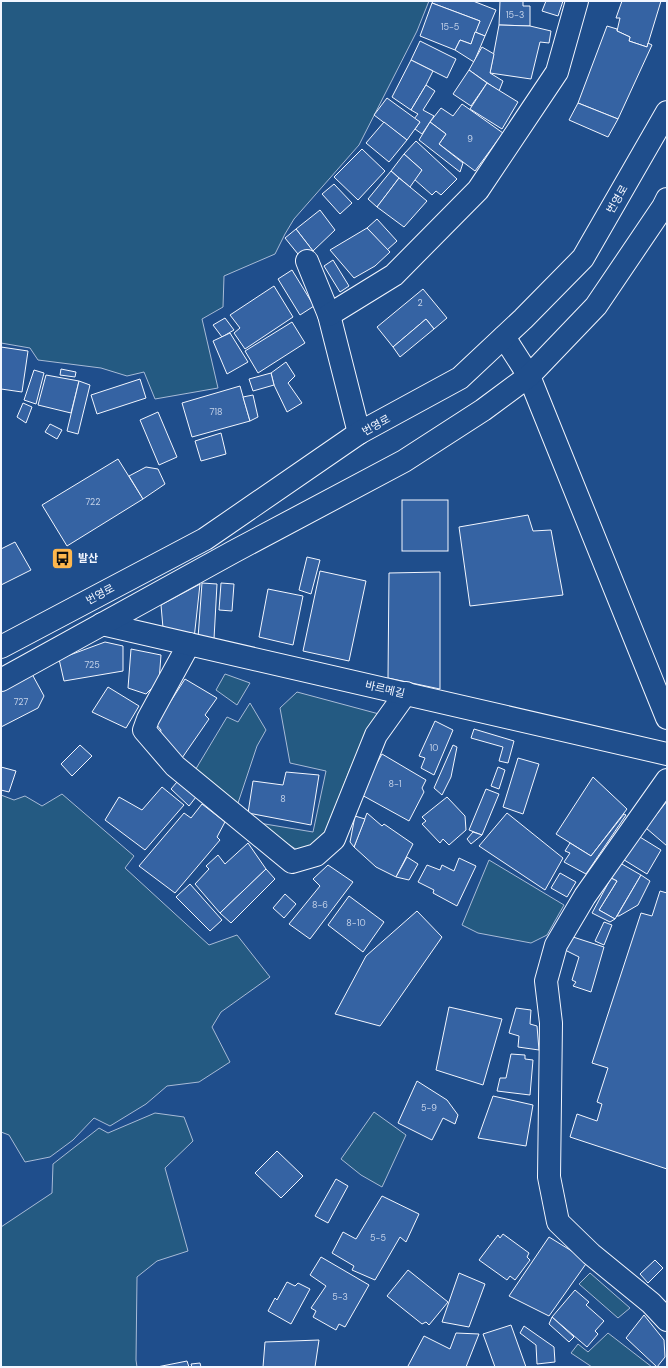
<svg xmlns="http://www.w3.org/2000/svg" width="668" height="1368" viewBox="0 0 668 1368" font-family="'DM Sans','Noto Sans KR',sans-serif">
<style>
.green{fill:#245a82;stroke:#a8bbd7}
.building{fill:#3563a3;stroke:#f2f6ff}
.lines{fill:none;stroke-linecap:round;stroke-linejoin:round}
.minor-casing{stroke:#f2f6ff;stroke-width:24}
.tertiary-casing{stroke:#f2f6ff;stroke-width:24}
.primary-casing{stroke:#f2f6ff;stroke-width:24}
.minor{stroke:#1f4e8c;stroke-width:22}
.tertiary{stroke:#1f4e8c;stroke-width:22}
.primary{stroke:#1f4e8c;stroke-width:22}
.labels{text-anchor:middle;stroke-width:3;stroke-linejoin:round;paint-order:stroke}
.number-label{font-size:9px;fill:#c3d1e8}
.street-label{font-size:11px;fill:#f2f6ff;stroke:#1f4e8c}
.poi-label{font-size:11px;font-weight:bold;fill:#f2f6ff;stroke:#1f4e8c;text-anchor:start}
</style>
<rect width="100%" height="100%" fill="#1f4e8c"/>
<g class="green">
<path d="M1,1h428l-12,30 -58,114 -65,74 -9,15 -10,20 -51,22 -1,31 -21,12 16,69 -63,11 -11,-27 -17,4 -26,-8 -63,-8 -8,-12 -29,-5z"/>
<path d="M225,674l25,9 -13,22 -21,-15z"/>
<path d="M297,692l82,22 -29,55 -27,70 -21,14 -49,-31 60,10 13,-61 -36,-8 -10,-55z"/>
<path d="M250,703l16,27 -9,16 -22,66 -41,-40 33,-55 11,5z"/>
<path d="M62,794l72,62 -9,12 84,77 28,-10 33,42 -49,35 -9,15 18,35 -31,20 -32,4 -21,18 -36,22 -16,-8 -21,22 -23,17 -25,5 -16,-27 -8,-3v-337l13,5 11,-4 17,10z"/>
<path d="M489,860l75,45 -17,30 -16,8 -53,-10 -16,-8z"/>
<path d="M374,1112l32,23 -24,52 -21,-12 -20,-16z"/>
<path d="M155,1113l29,4 9,24 -28,27 23,83 -31,10 -20,16 -1,83 1,7h-136v-140l51,-34 1,-29 46,-36 9,5z"/>
<path d="M590,1273l40,35 -12,10 -39,-34z"/>
<path d="M608,1333l44,34h-60l-21,-14 7,-9 10,8z"/>
</g>
<g class="building">
<path d="M433,1h40l23,9 -11,26 -10,-4 5,-11 -48,-18z"/>
<path d="M500,1h23v5h7v20l-31,-1z"/>
<path d="M546,1h17l-5,15 -16,-5z"/>
<path d="M622,1h39l-14,46 -18,-6 1,-4 -13,-6 3,-13h-4z"/>
<path d="M432,3l48,18 -9,23 -11,-4 -5,10 -35,-14z"/>
<path d="M499,25l31,1 21,5 -2,12 -9,-1 -9,37 -41,-6z"/>
<path d="M607,26l10,3v2l13,6 -1,4 18,6 1,-4 4,2 -34,74 -40,-16z"/>
<path d="M475,32l10,4 -11,26 -19,-12 5,-10 11,4z"/>
<path d="M420,41l36,18 -9,19 -36,-18z"/>
<path d="M482,47l12,7 -4,19 13,8 -4,10 -30,-21z"/>
<path d="M411,60l22,11 -7,14 -15,25 -19,-13z"/>
<path d="M469,70l18,13 -16,23 -18,-12z"/>
<path d="M487,83l31,19 -16,27 -32,-20z"/>
<path d="M426,85l9,6 -12,19 11,6 -12,18 -7,-5 5,-7 -6,-3 4,-5 -7,-4z"/>
<path d="M387,98l33,24 -13,18 -33,-25z"/>
<path d="M578,103l40,16 -10,18 -39,-17z"/>
<path d="M462,104l41,29 -28,38 -36,-27 7,-10 -16,-12 11,-14 12,8z"/>
<path d="M384,122l23,18 -18,22 -23,-19z"/>
<path d="M430,122l16,12 -7,10 24,19 -3,9 -41,-32z"/>
<path d="M416,141l41,38 -16,16 -5,-4 -4,4 -18,-16 8,-9 -18,-16z"/>
<path d="M362,149l23,22 -27,29 -24,-23z"/>
<path d="M404,154l18,16 -12,17 -19,-16z"/>
<path d="M391,171l8,7 -22,29 -9,-8z"/>
<path d="M399,178l28,23 -23,26 -27,-20z"/>
<path d="M334,184l18,19 -12,11 -18,-20z"/>
<path d="M320,210l15,20 -22,21 -17,-22z"/>
<path d="M377,219l20,22 -10,9 -20,-22z"/>
<path d="M367,228l23,24 -15,14 -21,12 -24,-28z"/>
<path d="M296,229l17,22 -11,8 -17,-21z"/>
<path d="M333,260l16,26 -9,6 -16,-26z"/>
<path d="M292,270l22,36 -14,9 -22,-36z"/>
<path d="M274,286l19,31 -48,32 -11,-16 6,-5 -10,-13z"/>
<path d="M423,289l24,29 -13,11 -8,-10 -33,28 -16,-20z"/>
<path d="M225,318l9,12 -12,7 -9,-12z"/>
<path d="M426,319l8,10 -34,28 -7,-10z"/>
<path d="M292,322l13,21 -47,30 -13,-22z"/>
<path d="M230,333l18,29 -21,12 -14,-33z"/>
<path d="M1,347l27,4 -6,41 -21,-3z"/>
<path d="M286,362l9,14 -7,7 14,20 -15,9 -13,-27 -3,-12z"/>
<path d="M61,369l15,3 -1,5 -15,-2z"/>
<path d="M34,370l10,3 -8,31 -12,-4z"/>
<path d="M271,373l3,12 -21,6 -4,-12z"/>
<path d="M46,375l33,6 -8,32 -33,-8z"/>
<path d="M140,379l6,19 -49,16 -6,-19z"/>
<path d="M79,381l11,4 -12,49 -11,-3z"/>
<path d="M240,386l10,35 -58,16 -10,-34z"/>
<path d="M253,395l5,22 -8,4 -7,-24z"/>
<path d="M23,403l9,4 -6,16 -9,-6z"/>
<path d="M158,412l19,45 -18,8 -19,-45z"/>
<path d="M50,424l12,6 -5,9 -12,-7z"/>
<path d="M221,433l5,21 -25,7 -6,-20z"/>
<path d="M118,459l25,40 -76,47 -25,-41z"/>
<path d="M146,467l12,2 7,15 -22,15 -14,-23z"/>
<rect x="402" y="500" width="46" height="51"/>
<path d="M528,515l5,16 18,-1 12,65 -93,11 -11,-79z"/>
<path d="M15,542l16,28 -30,15v-36z"/>
<path d="M307,557l13,3 -9,34 -12,-4z"/>
<path d="M320,571l46,10 -17,80 -46,-10z"/>
<path d="M440,572v117l-52,-11 1,-105z"/>
<path d="M202,583l15,1 -3,55 -16,-1z"/>
<path d="M221,583l13,1 -2,27 -13,-1z"/>
<path d="M200,584l-6,55 -31,-11 -2,-23z"/>
<path d="M268,589l35,7 -10,49 -34,-8z"/>
<path d="M105,642l18,4v25l-59,10 -5,-22z"/>
<path d="M131,649l30,6 -2,26 -13,13 -18,-6z"/>
<path d="M32,674l12,22 -6,12 -37,19v-37z"/>
<path d="M185,679l32,19 -12,17 4,4 -27,39 -22,-23 1,-5 -5,-6z"/>
<path d="M108,687l31,19 -13,22 -34,-16z"/>
<path d="M435,721l18,9 -19,45 -13,-7 4,-10 -6,-2z"/>
<path d="M474,729l40,12 -6,22 -9,-2 4,-14 -32,-9z"/>
<path d="M80,745l12,11 -20,20 -11,-12z"/>
<path d="M453,745l4,2 -6,30 -9,18 -8,-7z"/>
<path d="M382,754l44,26 -4,8 2,4 -15,29 -49,-27z"/>
<path d="M518,758l21,6 -16,50 -20,-7z"/>
<path d="M1,767l15,4 -7,21 -8,-2z"/>
<path d="M498,767l7,3 -6,19 -8,-3z"/>
<path d="M286,772l33,3 -8,50 -63,-12 5,-32 30,4z"/>
<path d="M593,777l34,32 -36,47 -35,-22z"/>
<path d="M177,782l19,15 -7,9 -18,-17z"/>
<path d="M162,787l22,18 -39,45 -40,-30 14,-23 23,13z"/>
<path d="M486,789l13,5 -17,41 -13,-5z"/>
<path d="M447,797l18,19 1,14 -17,15 -6,-6 -3,4 -18,-19 4,-3 -4,-4z"/>
<path d="M667,801v45l-21,-18z"/>
<path d="M202,804l23,18 -8,15 3,3 -45,53 -36,-27 45,-53 7,5z"/>
<path d="M367,813l15,13 2,-2 29,20 -17,33 -20,-10 -22,-20z"/>
<path d="M507,813l56,45 -18,32 -66,-44z"/>
<path d="M624,814l2,1 -40,59 -22,-12 6,-9 -5,-2 5,-8 21,13z"/>
<path d="M355,816l10,3 -11,28 -4,-5z"/>
<path d="M473,832l9,3 -11,9 -4,-5z"/>
<path d="M635,834l26,16 -14,24 -26,-16z"/>
<path d="M248,843l18,26 -46,44 -25,-29 14,-15 -3,-3 12,-11 7,9z"/>
<path d="M407,857l11,7 -9,16 -13,-3z"/>
<path d="M459,858l17,8 -19,40 -24,-13 1,-3 -16,-8 9,-17 13,5 2,-5 12,6z"/>
<path d="M620,863l21,12 -26,44 -16,-9 18,-29 -6,-3z"/>
<path d="M328,865l25,17 -43,57 -21,-15 31,-38 -7,-7z"/>
<path d="M266,869l9,10 -44,44 -11,-10z"/>
<path d="M560,873l16,9 -9,15 -16,-9z"/>
<path d="M641,875l9,6 -12,24 -19,11h-2z"/>
<path d="M611,878l6,3 -18,29 16,9 -5,3 -18,-9z"/>
<path d="M190,884l32,36 -12,11 -34,-34z"/>
<path d="M660,891l7,2v276l-97,-32 7,-23 20,7 5,-17 -5,-2 11,-34 -16,-5 49,-150 11,3z"/>
<path d="M285,894l11,10 -12,14 -11,-10z"/>
<path d="M349,896l35,26 -21,30 -35,-27z"/>
<path d="M417,911l25,26 -62,89 -45,-12 31,-58z"/>
<path d="M604,922l8,3 -8,20 -9,-4z"/>
<path d="M570,936l34,11 -13,45 -18,-6 3,-4 -4,-2 7,-23 -14,-7z"/>
<path d="M449,1007l53,12 -19,66 -47,-15z"/>
<path d="M516,1008l15,2 -1,14 7,2 2,24 -21,-3 1,-11 -10,-3z"/>
<path d="M511,1054l14,1v4l8,1 -3,35 -33,-4 3,-13h6z"/>
<path d="M417,1081l30,19 11,15 -3,9 -12,-6 -11,22 -34,-17z"/>
<path d="M493,1096l40,9 -7,41 -48,-8z"/>
<path d="M277,1151l26,25 -22,22 -26,-25z"/>
<path d="M336,1179l12,7 -20,37 -13,-7z"/>
<path d="M382,1196l37,18 -13,28 -6,-5 -25,43 -23,-10 2,-4 -22,-13 11,-21 13,7z"/>
<path d="M503,1234l26,19 -2,4 3,3 -15,20 -5,-4 -3,4 -28,-20 19,-25 2,3z"/>
<path d="M549,1237l39,24 -39,55 -40,-20z"/>
<path d="M321,1257l48,28 -24,42 -6,-3 -3,6 -23,-13 3,-6 -5,-3 15,-22 -16,-11z"/>
<path d="M655,1260l8,8 -15,15 -8,-9z"/>
<path d="M408,1270l40,32 -19,23 -3,-3 -4,2 -35,-28z"/>
<path d="M459,1273l26,11 -16,43 -27,-5z"/>
<path d="M287,1282l8,4 3,-3 12,6 -19,35 -23,-13 7,-13 2,2z"/>
<path d="M575,1290l14,12 -3,3 18,16 -9,10 3,3 -11,13 -35,-30z"/>
<path d="M644,1315l20,25 1,17 -8,10 -31,-29z"/>
<path d="M552,1317l22,20 -5,5 -20,-18z"/>
<path d="M511,1325l15,42h-31l-12,-33z"/>
<path d="M524,1326l30,21 1,15 -18,2 -1,-19 -16,-12z"/>
<path d="M456,1333l23,1 -13,33h-55l-3,-1 16,-30 26,13z"/>
<path d="M319,1340l-4,27h-52l2,-25z"/>
<path d="M187,1361l2,6h-32z"/>
<path d="M200,1363l1,4h-9l-1,-3z"/>
</g>
<g class="lines">
<defs>
<g id="minor">
<path d="M307,261l22,54 30,118"/>
<path d="M329,315l65,-40 84,-85 79,-118 20,-71"/>
<path d="M504,337l25,39 138,342"/>
<path d="M189,644l-41,75 -4,11 31,36 117,96 24,-7 18,-16 42,-104 30,-42"/>
<path d="M667,780l-82,116 -29,49 -10,36 5,42 -2,154 9,45 33,32 60,49 16,17"/>
</g>
<path id="tertiary" d="M102,624l565,130"/>
<g id="primary">
<path d="M1,647l204,-108 154,-106 101,-55 63,-59 60,-61 84,-146"/>
<path d="M1,680l232,-128 171,-91 79,-51 46,-34 67,-70 67,-99 4,-8"/>
</g>
</defs>
<use href="#minor" class="minor-casing"/>
<use href="#tertiary" class="tertiary-casing"/>
<use href="#primary" class="primary-casing"/>
<use href="#minor" class="minor"/>
<use href="#tertiary" class="tertiary"/>
<use href="#primary" class="primary"/>
</g>
<defs>
<symbol id="bus-square" viewBox="-11 -11 22 22"><rect x="-9" y="-9" width="18" height="18" rx="4" fill="#ffb74d" stroke="#1f4e8c"/><path d="M-5-6H5V4H4V6H2V4H-2V6H-4V4H-5ZM-3.5-4V0h7V-4ZM-3.5 1.2v1.5H-2V1.2ZM2 1.2v1.5H3.5V1.2Z" fill="#111"/></symbol>
</defs>
<g fill-rule="evenodd">
<use href="#bus-square" x="50" y="546" width="25" height="25"/>
</g>
<g class="labels">
<g class="number-label">
<text x="515" y="18">15-3</text>
<text x="450" y="30">15-5</text>
<text x="470" y="142">9</text>
<text x="420" y="306">2</text>
<text x="216" y="415">718</text>
<text x="93" y="505">722</text>
<text x="92" y="668">725</text>
<text x="21" y="705">727</text>
<text x="434" y="751">10</text>
<text x="395" y="787">8-1</text>
<text x="283" y="802">8</text>
<text x="320" y="908">8-6</text>
<text x="356" y="926">8-10</text>
<text x="429" y="1111">5-9</text>
<text x="378" y="1241">5-5</text>
<text x="340" y="1300">5-3</text>
</g>
<g class="street-label">
<text transform="translate(617 199) rotate(-60)" y="4">번영로</text>
<text transform="translate(376 425) rotate(-29)" y="4">번영로</text>
<text transform="translate(100 594) rotate(-28)" y="4">번영로</text>
<text transform="translate(385 689) rotate(13)" y="4">바르메길</text>
</g>
<g class="poi-label">
<text x="78" y="562">발산</text>
</g>
</g>
<rect width="668" height="1368" fill="none" stroke="#f2f6ff" stroke-width="4"/>
</svg>
